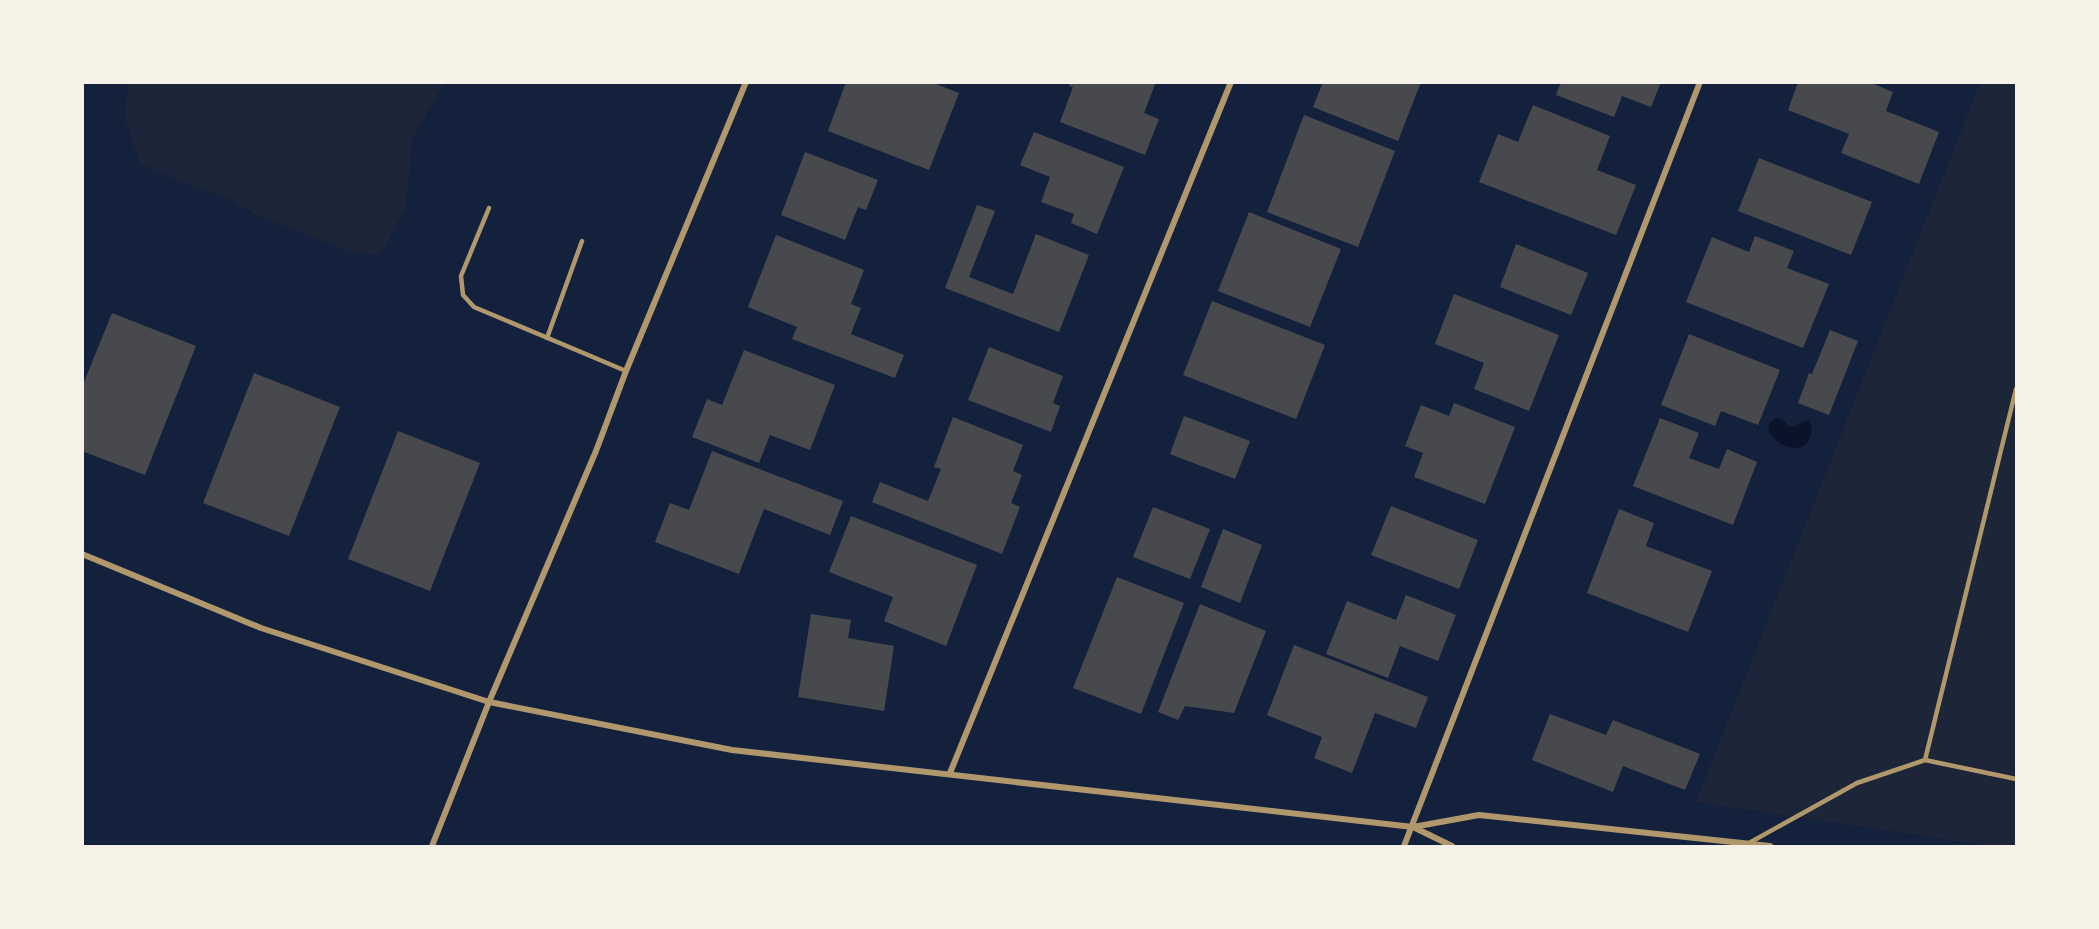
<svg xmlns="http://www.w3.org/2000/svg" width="2099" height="929" viewBox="0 0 2099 929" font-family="Karla,sans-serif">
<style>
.green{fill:#1d2539}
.water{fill:#0b132b}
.building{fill:#48494c}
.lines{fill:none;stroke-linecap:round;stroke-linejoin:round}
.service{stroke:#b1986c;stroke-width:4.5}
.minor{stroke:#b1986c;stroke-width:6}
</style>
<rect width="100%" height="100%" fill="#14213d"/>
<g class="green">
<path d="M128,83v-1l316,1 -32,57 -6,67 -25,47 -29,-2 -98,-38 -24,-15 -53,-19 -37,-17 -15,-45z"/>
<path d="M1980,83h36v763h-25l-295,-44z"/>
</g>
<path class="water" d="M1778,418l4,1 8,8c8,0 10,-6 19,-6 3,6 4,12 0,19 -15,24 -60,-13 -31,-22z"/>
<g class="building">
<path d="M846,82h85l28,11 -30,77 -101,-39z"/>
<path d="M1070,82h86l-12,31 15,6 -14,36 -85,-33 13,-35 -4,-1z"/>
<path d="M1323,82h98l-23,59 -85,-34z"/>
<path d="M1561,82h100l-10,25 -29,-11 -8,21 -58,-22z"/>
<path d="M1798,82h71l24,10 -7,19 53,21 -20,52 -78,-31 8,-19 -61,-24z"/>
<path d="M1533,105l77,31 -13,34 39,15 -20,50 -137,-53 19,-48 20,8z"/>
<path d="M1304,115l91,36 -37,96 -91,-35z"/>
<path d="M1034,132l90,35 -27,67 -26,-11 3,-9 -33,-12 9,-25 -30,-12z"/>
<path d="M805,152l73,28 -12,30 -8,-3 -13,33 -64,-25z"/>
<path d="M1759,158l113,44 -21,53 -113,-44z"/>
<path d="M977,205l18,6 -26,66 44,17 23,-60 53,21 -30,77 -114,-44z"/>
<path d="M1249,212l92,37 -31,78 -92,-36z"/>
<path d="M776,235l88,35 -13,34 10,4 -10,26 53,21 -9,23 -103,-39 5,-12 -49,-20z"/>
<path d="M1755,236l39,15 -7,17 42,16 -26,64 -117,-46 26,-65 37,15z"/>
<path d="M1516,244l72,29 -17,42 -71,-28z"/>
<path d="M1454,294l105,41 -30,76 -55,-22 10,-26 -49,-19z"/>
<path d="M1212,301l113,44 -29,74 -113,-44z"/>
<path d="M112,313l84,33 -51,129 -63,-24v-64z"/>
<path d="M1830,330l28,11 -29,74 -31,-12 11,-30 3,1z"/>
<path d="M1689,334l91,36 -22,55 -37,-14 -6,15 -54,-21z"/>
<path d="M989,347l74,29 -10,27 7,3 -9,26 -83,-32z"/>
<path d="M744,350l91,35 -25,65 -40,-15 -11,28 -67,-26 15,-38 15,6z"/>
<path d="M254,373l86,34 -51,129 -86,-33z"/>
<path d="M1454,403l61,24 -30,77 -71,-27 9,-24 -18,-7 16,-41 28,11z"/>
<path d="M1184,416l66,25 -15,38 -65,-25z"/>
<path d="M953,417l70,28 -10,26 9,4 -11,28 9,4 -18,47 -130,-52 8,-20 48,19 13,-32 -7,-2z"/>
<path d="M1660,418l39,15 -10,25 30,11 8,-20 30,13 -24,63 -100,-39z"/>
<path d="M398,431l82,32 -50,128 -82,-32z"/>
<path d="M712,451l131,50 -13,34 -66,-26 -25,65 -84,-32 15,-39 19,7z"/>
<path d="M1391,506l87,34 -19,49 -88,-34z"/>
<path d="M1153,507l57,22 -20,50 -57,-22z"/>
<path d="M1619,509l35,14 -8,23 66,25 -24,61 -101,-39z"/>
<path d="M851,516l126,49 -31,81 -62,-25 9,-24 -64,-25z"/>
<path d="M1223,529l39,16 -22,58 -39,-16z"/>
<path d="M1117,577l67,26 -43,111 -68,-26z"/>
<path d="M1406,595l50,20 -18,46 -38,-15 -12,32 -62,-24 21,-53 49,19z"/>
<path d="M1200,604l66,27 -32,82 -49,-7 -7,14 -20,-8z"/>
<path d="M811,614l40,6 -3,18 46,8 -10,65 -86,-14z"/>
<path d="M1294,645l134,52 -12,31 -41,-15 -23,60 -38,-15 8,-21 -55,-22z"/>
<path d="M1550,714l56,21 7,-15 87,34 -15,36 -62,-24 -10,26 -81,-32z"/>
</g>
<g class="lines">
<g class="service">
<path d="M489,208l-28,68 2,19 11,12 152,64"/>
<path d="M547,338l35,-97"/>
<path d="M1925,760l91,-371"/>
<path d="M1749,843l108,-60 68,-23 91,19"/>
</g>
<g class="minor">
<path d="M82,554l179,74 228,74 243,48 681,77 66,-12 291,31"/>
<path d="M950,773l281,-691"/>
<path d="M1413,827l39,19"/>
<path d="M432,846l57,-144 107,-251 30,-80 120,-289"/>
<path d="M1404,846l296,-764"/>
</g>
</g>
<rect width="2099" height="929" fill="none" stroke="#f6f1e7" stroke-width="168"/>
</svg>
